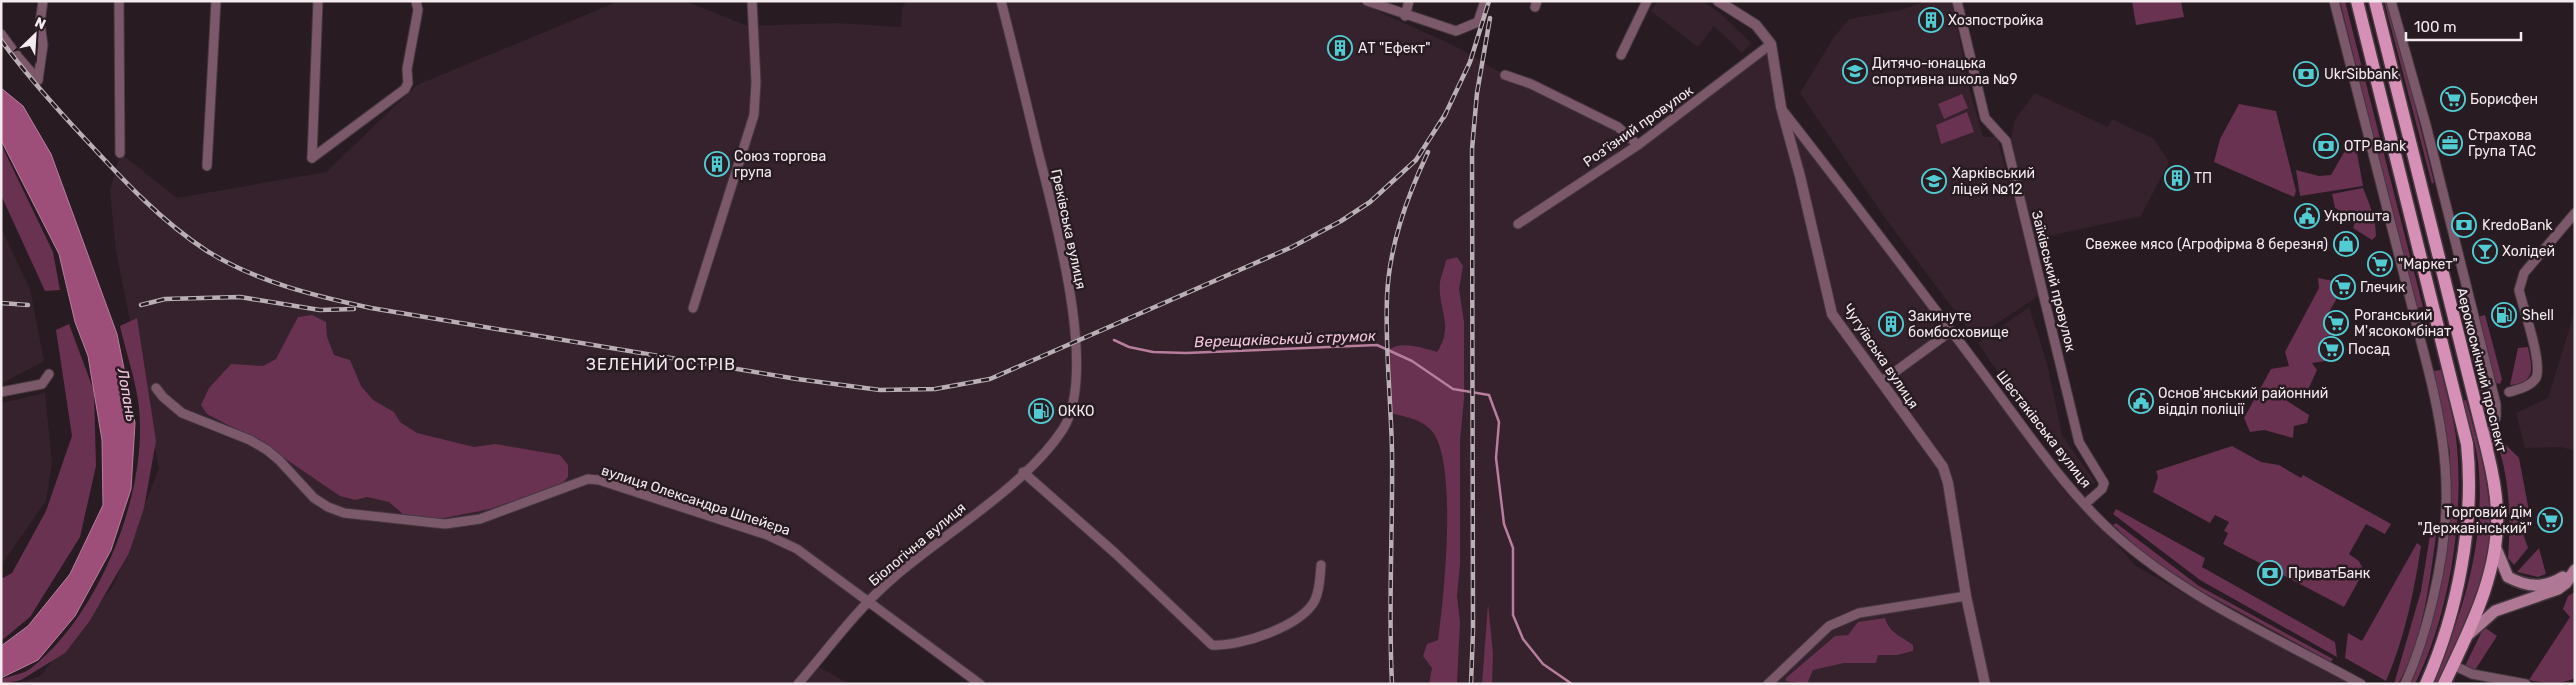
<svg xmlns="http://www.w3.org/2000/svg" width="2576" height="685" viewBox="0 0 2576 685" font-family="Rubik,sans-serif">
<style>
.built{fill:#35222c}
.green{fill:#683250}
.water{fill:#9d4f7a;stroke:#b77e9d}
.lines{fill:none;stroke-linecap:round;stroke-linejoin:round}
.stream{stroke:#b77e9d;stroke-width:2.5}
.minor-casing{stroke:#45383f;stroke-width:11}
.tertiary-casing{stroke:#45383f;stroke-width:12}
.secondary-casing{stroke:#45383f;stroke-width:14}
.primary-casing{stroke:#45383f;stroke-width:15}
.minor{stroke:#7b586a;stroke-width:9}
.tertiary{stroke:#7b586a;stroke-width:10}
.secondary{stroke:#af7894;stroke-width:11}
.primary{stroke:#d790b5;stroke-width:12}
.rail-casing{stroke:#b9afb4;stroke-width:4.5}
.rail{stroke:#281b22;stroke-width:2.5;stroke-dasharray:8;stroke-linecap:butt}
.labels{text-anchor:middle;stroke-width:5;stroke-linejoin:round;paint-order:stroke}
.poi-label{font-size:14px;fill:#f4ebef;stroke:#281b22;text-anchor:start}
.street-label{font-size:14px;fill:#f4ebef;stroke:#281b22}
.water-label{font-size:15px;font-style:italic;fill:#f2c6dc;stroke:#281b22}
.quarter-label{font-size:16px;letter-spacing:1px;fill:#f4ebef;stroke:#281b22}
</style>
<rect width="100%" height="100%" fill="#281b22"/>
<g class="built">
<path d="M619,1h66l63,25 88,-3 65,4 1,-18 4,-8h449l100,45 50,29 100,45 33,25 130,-94 9,61 144,184 145,192 70,78 56,32 163,86h-1374l-112,-82 -53,63 33,19h-834l25,-8 74,-91 45,-117 -43,-217 -6,-60 10,-38 57,45 149,-26 91,-87z"/>
<path d="M1657,1h45l18,12 31,30 -9,10 -28,-27 -16,21 -47,-36z"/>
<path d="M1927,1h25l18,90 13,46h14l43,158 -65,43 -90,-120 -85,-125 34,-56 15,-18 52,-9z"/>
<path d="M2035,93l73,34 4,-8 42,20 15,23 -28,54 -106,23 -24,-99 3,-19z"/>
<path d="M1,228l29,61 14,72 -43,23z"/>
<path d="M2029,307l18,56 15,72 33,47 -9,8 -45,-55 -63,-92z"/>
<path d="M2575,310v141l-15,-4 -35,1 -9,-35 32,-15z"/>
<path d="M45,393l7,70 -6,38 -45,64v-162z"/>
</g>
<g class="green">
<path d="M2132,1h49l3,16 -48,8z"/>
<path d="M2340,1h5l78,306 -7,1z"/>
<path d="M2384,1h5l45,181 -2,2z"/>
<path d="M1962,94l6,14 -24,11 -6,-15z"/>
<path d="M2239,104l37,7 20,80 -2,6 -80,-35 6,-23z"/>
<path d="M1967,112l7,20 -33,12 -5,-19z"/>
<path d="M2350,142h5l8,44 -63,10 -4,-26 23,6 12,-1z"/>
<path d="M1,144l52,108 7,38 -15,1 -44,-96z"/>
<path d="M2363,188c6,15 13,31 13,48l-4,4 -19,-12 3,-9 -21,-11 -3,-14z"/>
<path d="M1457,257l6,9 -4,23 5,33v77l-4,42v123l-3,32 3,26 -3,62h-28l3,-16 -9,-12 4,-12 11,-4c6,-42 20,-177 -6,-209 -10,-12 -27,-14 -41,-18l-1,-64c13,-8 33,-1 47,3 18,-27 0,-43 3,-70 1,-7 5,-15 6,-22z"/>
<path d="M2318,278l16,3 2,19 -7,12 6,8v15l-9,1 -6,11 8,5 -2,9 -14,2 5,7 -10,22 -13,-4 -13,9 28,18 -2,8 -13,3 -1,12 -29,-8 -14,2 -6,-14 27,-49 18,-3 -4,-14 34,-64z"/>
<path d="M312,315l14,7 1,15 7,18 16,5 11,26 12,14 21,12 6,10 17,11 57,14 21,-3 65,11 8,10v12l-7,8 -71,24 -51,10 -36,-5 -14,-12 -22,-5 -12,3 -15,-4 -78,-53 -55,-29 -6,-9 8,-17 22,-24 32,2 13,-7 22,-42z"/>
<path d="M2485,315l17,64 -2,5 -4,-1 -18,-66z"/>
<path d="M137,318l19,123 -12,67 -15,45 -40,69 -24,31 -44,27 -20,4v-5c9,-3 22,-5 29,-10 69,-53 118,-176 109,-261 -3,-28 -13,-55 -19,-82z"/>
<path d="M69,324l25,67 2,75 -16,71 -50,80 -29,24v-62l11,-6 34,-62 26,-75 -16,-106z"/>
<path d="M2465,325h4l23,86 -3,16z"/>
<path d="M2528,347c4,20 9,36 -18,38l8,-37z"/>
<path d="M2441,370c5,22 12,45 15,67 9,78 -6,177 -41,247h-8l9,-18 34,-156v-57l-17,-82z"/>
<path d="M2466,400c15,55 33,111 20,169 -10,40 -32,78 -50,115h-3c29,-71 51,-134 46,-212 -1,-24 -10,-48 -16,-71z"/>
<path d="M2495,437h3l21,21 10,53 -10,11 9,26 -14,17 -6,-7c3,-42 2,-81 -13,-121z"/>
<path d="M2232,446l29,16 18,3 22,13 2,-3 88,49 -6,10 -19,-10 -17,30 10,7 5,10 -20,36 -121,-63 5,-11 -4,-2 5,-9 -14,-7 -5,8 -57,-31 5,-15 -2,-6z"/>
<path d="M2116,509l89,49 -3,9 133,75 2,15 -137,-77 -87,-66z"/>
<path d="M2116,523l83,63 134,73 -2,3 -132,-72 -55,-36 -31,-29z"/>
<path d="M2437,528c-7,50 -13,111 -39,156h-4l27,-93 10,-62z"/>
<path d="M2417,543l4,3c-7,46 -16,91 -35,135l-41,-23 3,-25 14,8z"/>
<path d="M2539,548l7,26 -8,3 -21,-5z"/>
<path d="M2575,592v86c-13,7 -31,5 -46,2l41,-63 -7,-8 5,-13z"/>
<path d="M1488,604l5,49 -1,31h-10z"/>
<path d="M1885,618c4,15 16,18 28,27v6l-16,4h-19l-2,8h-32l-31,7 -6,14 -21,-3v-3l49,-42 13,-1 10,-13z"/>
<path d="M2484,627l13,9 -22,34 -10,-4z"/>
</g>
<path class="water" d="M1,88l22,18 28,48 66,180 18,89 -4,66 -20,61 -36,66 -37,44 -37,18v-32l27,-20 42,-52 33,-69 -1,-65 -14,-84 -13,-34 -16,-68 -58,-114z"/>
<g class="lines">
<path class="stream" d="M1114,340l15,7 24,5 33,1 191,-8 35,16 41,28 36,6 10,27 -3,36 8,66 9,24v67l10,24 20,25 29,20"/>
<defs>
<g id="minor">
<path d="M119,1l1,152"/>
<path d="M1367,1l89,30 22,-9 7,-21"/>
<path d="M1957,1l28,117 21,23 73,301 25,41 -2,6 -17,15"/>
<path d="M2334,1l95,372c11,44 19,91 17,136 -2,54 -19,127 -41,175"/>
<path d="M2391,1l35,124 70,279v12l-8,34"/>
<path d="M1535,7l2,-6"/>
<path d="M1405,16l4,-15"/>
<path d="M1,34l17,23 20,23"/>
<path d="M1621,55l26,-54"/>
<path d="M1505,75l26,9 87,43 20,18"/>
<path d="M38,80l5,-35 -3,-22 3,-22"/>
<path d="M1783,111c66,84 130,169 194,254 41,54 86,123 136,168 72,65 164,105 248,151"/>
<path d="M312,158l93,-69 3,-6 -1,-14 11,-59 -2,-9"/>
<path d="M312,158l6,-157"/>
<path d="M207,166l9,-165"/>
<path d="M1518,224l120,-79 133,-101"/>
<path d="M693,308l61,-193 2,-33 -4,-81"/>
<path d="M1881,382l70,-51"/>
<path d="M156,388l7,9 19,16 68,27 17,10 12,10 35,38 14,9 16,6 101,11 35,-5 108,-40 11,1 168,55 30,14 183,135"/>
<path d="M1,392l41,-8 7,-10"/>
<path d="M2509,392c10,-3 21,-5 27,-14 7,-15 -13,-70 -17,-88l5,-17 51,-60"/>
<path d="M1023,472l92,81 97,92c28,2 90,-19 103,-45 5,-10 5,-24 6,-35"/>
<path d="M2453,665l19,9 54,10"/>
<path d="M798,684c31,-36 60,-76 95,-106 52,-45 133,-92 170,-149 36,-57 -9,-214 -25,-278 -12,-50 -24,-100 -37,-150"/>
<path d="M1768,684l61,-58 30,-13 107,-17"/>
</g>
<path id="tertiary" d="M1718,1l38,24 15,19 10,63 19,69 32,138 111,153 5,16 18,113 19,88"/>
<g id="secondary">
<path d="M2495,546l13,31c19,10 36,12 55,0"/>
<path d="M2468,635l27,-24 63,-22 8,-6 9,-13"/>
</g>
<g id="primary">
<path d="M2357,1l110,443c8,78 -9,168 -41,240"/>
<path d="M2375,1l112,449c5,20 9,40 10,60 3,62 -27,119 -53,174"/>
</g>
</defs>
<use href="#minor" class="minor-casing"/>
<use href="#tertiary" class="tertiary-casing"/>
<use href="#secondary" class="secondary-casing"/>
<use href="#primary" class="primary-casing"/>
<use href="#minor" class="minor"/>
<use href="#tertiary" class="tertiary"/>
<use href="#secondary" class="secondary"/>
<use href="#primary" class="primary"/>
<defs>
<g id="rail">
<path d="M1,40c26,36 56,69 86,101 37,40 74,80 120,110 50,31 108,45 164,57l426,71 83,11 55,-1 55,-10 302,-132 49,-26 29,-19 46,-42 30,-47"/>
<path d="M1444,117l26,-55 19,-61"/>
<path d="M1,303l27,2"/>
<path d="M141,305l24,-6 75,-2 80,13 34,-1"/>
<path d="M1392,684c-4,-77 1,-155 0,-232 -1,-52 -7,-103 -5,-155 2,-51 20,-100 41,-145"/>
<path d="M1471,684l2,-53 -1,-482 5,-56 13,-75"/>
</g>
</defs>
<use href="#rail" class="rail-casing"/>
<use href="#rail" class="rail"/>
</g>
<defs>
<symbol id="building-ring" viewBox="-11 -11 22 22"><circle r="9.5" fill="#281b22" stroke="#51ccd2" stroke-width="1.5"/><path d="M-4-6H4V6H1V3H-1V6H-4ZM-2.5-4.3h1.7v1.8h-1.7ZM.8-4.3h1.7v1.8H.8ZM-2.5-1h1.7V.8h-1.7ZM.8-1h1.7V.8H.8Z" fill="#51ccd2"/></symbol>
<symbol id="school-ring" viewBox="-11 -11 22 22"><circle r="9.5" fill="#281b22" stroke="#51ccd2" stroke-width="1.5"/><path d="M0-5L7-2L0 1L-7-2ZM-4 1L0 2.5L4 1V4Q0 6-4 4Z" fill="#51ccd2"/></symbol>
<symbol id="bank-ring" viewBox="-11 -11 22 22"><circle r="9.5" fill="#281b22" stroke="#51ccd2" stroke-width="1.5"/><path d="M-6-4H6V4H-6ZM0-2.3a2.3 2.3 0 1 0 0 4.6a2.3 2.3 0 1 0 0-4.6Z" fill="#51ccd2"/></symbol>
<symbol id="supermarket-ring" viewBox="-11 -11 22 22"><circle r="9.5" fill="#281b22" stroke="#51ccd2" stroke-width="1.5"/><path d="M-6-5.5h2.5l.6 2H6L4.5 2H-2.5L-4.4-4H-6ZM-1.5 3.2a1.3 1.3 0 1 0 .1 0ZM3 3.2a1.3 1.3 0 1 0 .1 0Z" fill="#51ccd2"/></symbol>
<symbol id="office-ring" viewBox="-11 -11 22 22"><circle r="9.5" fill="#281b22" stroke="#51ccd2" stroke-width="1.5"/><path d="M-6-3h4V-5.5h4V-3h4V5H-6ZM-1-4.5V-3h2v-1.5ZM-6 0V1H6V0Z" fill="#51ccd2"/></symbol>
<symbol id="civic-ring" viewBox="-11 -11 22 22"><circle r="9.5" fill="#281b22" stroke="#51ccd2" stroke-width="1.5"/><path d="M-.6-6.5H3V-4.5H.6V-3L4-1V1h2V6H-6V1h2V-1L-.6-3ZM-1.2 2.5V6h2.4V2.5Z" fill="#51ccd2"/></symbol>
<symbol id="shop-ring" viewBox="-11 -11 22 22"><circle r="9.5" fill="#281b22" stroke="#51ccd2" stroke-width="1.5"/><path d="M-5-2.5h2.3a2.7 3.5 0 0 1 5.4 0H5L5.5 6h-11ZM-1.5-2.5h3a1.5 2.3 0 0 0-3 0Z" fill="#51ccd2"/></symbol>
<symbol id="bar-ring" viewBox="-11 -11 22 22"><circle r="9.5" fill="#281b22" stroke="#51ccd2" stroke-width="1.5"/><path d="M-6-5H6L.8 .8V4.5H3.5V6h-7V4.5H-.8V.8Z" fill="#51ccd2"/></symbol>
<symbol id="fuel-ring" viewBox="-11 -11 22 22"><circle r="9.5" fill="#281b22" stroke="#51ccd2" stroke-width="1.5"/><path d="M-5.5-6h7V0h2V4h1.3V-2.5L3-4.5l.8-.8L6-3V5H2.5V1h-1V6h-7ZM-4.2-4.7v3.2H.2V-4.7Z" fill="#51ccd2"/></symbol>
</defs>
<g fill-rule="evenodd">
<use href="#building-ring" x="1917" y="6" width="28" height="28"/>
<use href="#building-ring" x="1326" y="34" width="28" height="28"/>
<use href="#school-ring" x="1841" y="57" width="28" height="28"/>
<use href="#bank-ring" x="2292" y="60" width="28" height="28"/>
<use href="#supermarket-ring" x="2439" y="85" width="28" height="28"/>
<use href="#office-ring" x="2436" y="129" width="28" height="28"/>
<use href="#bank-ring" x="2312" y="132" width="28" height="28"/>
<use href="#building-ring" x="703" y="150" width="28" height="28"/>
<use href="#building-ring" x="2163" y="164" width="28" height="28"/>
<use href="#school-ring" x="1920" y="167" width="28" height="28"/>
<use href="#civic-ring" x="2293" y="202" width="28" height="28"/>
<use href="#bank-ring" x="2450" y="211" width="28" height="28"/>
<use href="#shop-ring" x="2332" y="230" width="28" height="28"/>
<use href="#bar-ring" x="2471" y="237" width="28" height="28"/>
<use href="#supermarket-ring" x="2366" y="250" width="28" height="28"/>
<use href="#supermarket-ring" x="2329" y="273" width="28" height="28"/>
<use href="#fuel-ring" x="2490" y="301" width="28" height="28"/>
<use href="#supermarket-ring" x="2322" y="309" width="28" height="28"/>
<use href="#building-ring" x="1877" y="310" width="28" height="28"/>
<use href="#supermarket-ring" x="2317" y="335" width="28" height="28"/>
<use href="#civic-ring" x="2127" y="387" width="28" height="28"/>
<use href="#fuel-ring" x="1027" y="397" width="28" height="28"/>
<use href="#supermarket-ring" x="2536" y="506" width="28" height="28"/>
<use href="#bank-ring" x="2256" y="559" width="28" height="28"/>
</g>
<g class="labels">
<g class="poi-label">
<text x="1948" y="25">Хозпостройка</text>
<text x="1358" y="53">АТ "Ефект"</text>
<text x="1872" y="68">Дитячо-юнацька<tspan x="1872" dy="16">спортивна школа №9</tspan></text>
<text x="2324" y="79">UkrSibbank</text>
<text x="2470" y="104">Борисфен</text>
<text x="2468" y="140">Страхова<tspan x="2468" dy="16">Група ТАС</tspan></text>
<text x="2344" y="151">OTP Bank</text>
<text x="734" y="161">Союз торгова<tspan x="734" dy="16">група</tspan></text>
<text x="1952" y="178">Харківський<tspan x="1952" dy="16">ліцей №12</tspan></text>
<text x="2194" y="183">ТП</text>
<text x="2324" y="221">Укрпошта</text>
<text x="2482" y="230">KredoBank</text>
<text x="2328" y="249" text-anchor="end">Свeжee мясо (Агрофірма 8 бeрeзня)</text>
<text x="2502" y="256">Холідей</text>
<text x="2398" y="269">"Маркет"</text>
<text x="2360" y="292">Глечик</text>
<text x="2354" y="320">Роганський<tspan x="2354" dy="16">М'ясокомбінат</tspan></text>
<text x="2522" y="320">Shell</text>
<text x="1908" y="321">Закинуте<tspan x="1908" dy="16">бомбосховище</tspan></text>
<text x="2348" y="354">Посад</text>
<text x="2158" y="398">Основ'янський районний<tspan x="2158" dy="16">відділ поліції</tspan></text>
<text x="1058" y="416">ОККО</text>
<text x="2532" y="517" text-anchor="end">Торговий дім<tspan x="2532" dy="16">"Державінський"</tspan></text>
<text x="2288" y="578">ПриватБанк</text>
</g>
<g class="street-label">
<text transform="translate(1638 126) rotate(-35)" y="5">Роз’їзний провулок</text>
<text transform="translate(1069 229) rotate(78)" y="5">Греківська вулиця</text>
<text transform="translate(2054 281) rotate(76)" y="5">Заїківський провулок</text>
<text transform="translate(1881 356) rotate(56)" y="5">Чугуївська вулиця</text>
<text transform="translate(2482 370) rotate(76)" y="5">Аерокосмічний проспект</text>
<text transform="translate(2044 429) rotate(52)" y="5">Шестаківська вулиця</text>
<text transform="translate(696 500) rotate(18)" y="5">вулиця Олександра Шпейєра</text>
<text transform="translate(917 544) rotate(-40)" y="5">Біологічна вулиця</text>
</g>
<g class="water-label">
<text transform="translate(1285 339) rotate(-2)" y="5">Верещаківський струмок</text>
<text transform="translate(127 395) rotate(80)" y="5">Лопань</text>
</g>
<g class="quarter-label">
<text x="661" y="370">ЗЕЛЕНИЙ ОСТРІВ</text>
</g>
</g>
<rect width="2576" height="685" fill="none" stroke="#f4ebef" stroke-width="5"/>
<g transform="translate(35 35) rotate(25)" stroke="#281b22" stroke-width="4" paint-order="stroke">
<path d="M0-4L9 19L0 12L-9 19Z" fill="#f4ebef"/>
<text y="-8" font-size="14" font-weight="bold" text-anchor="middle" fill="#f4ebef">N</text>
</g>
<path d="M2406 32v8h115v-8" fill="none" stroke="#f4ebef" stroke-width="2.5"/>
<text x="2414" y="32" font-size="15" fill="#f4ebef" stroke="#281b22" stroke-width="4" paint-order="stroke">100 m</text>
</svg>
